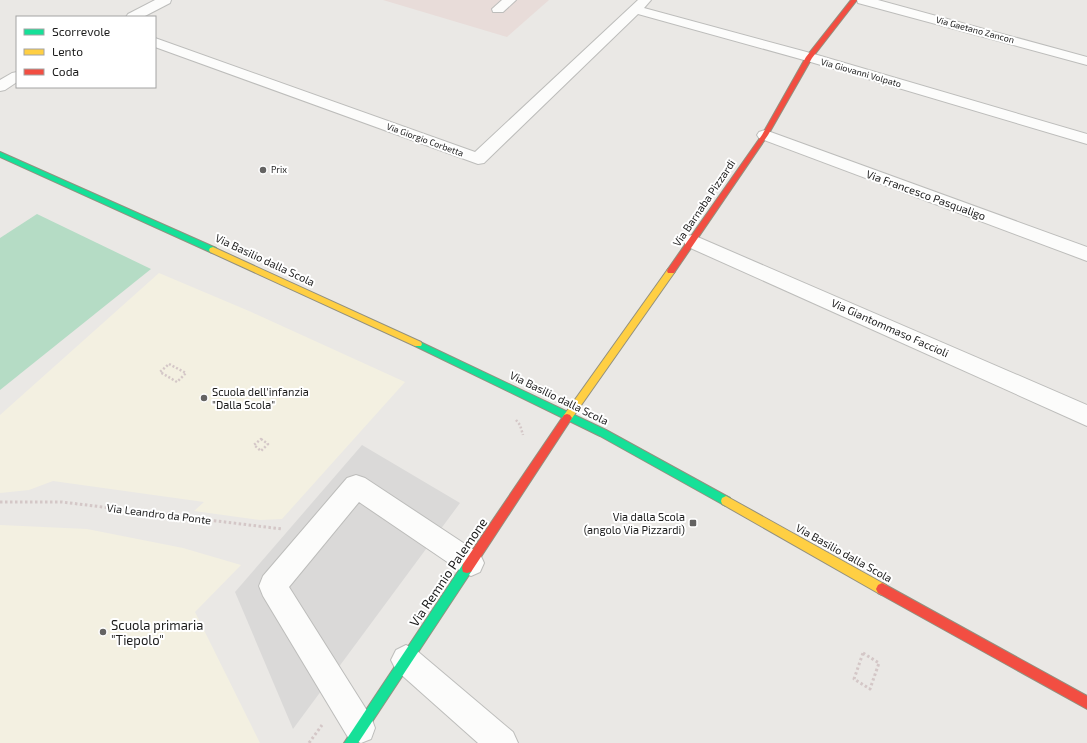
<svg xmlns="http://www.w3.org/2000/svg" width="1087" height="743" viewBox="0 0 1087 743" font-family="'Exo 2',sans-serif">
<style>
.education{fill:#f3f0e1}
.military{fill:#e8dcd9}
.pitch{fill:#b5dcc5}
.parking{fill:#dad9d8}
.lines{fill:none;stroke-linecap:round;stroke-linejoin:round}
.street-casing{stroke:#bdbdbb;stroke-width:2}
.fast-casing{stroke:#92907f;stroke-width:2}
.slow-casing{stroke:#92907f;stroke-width:2}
.jam-casing{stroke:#92907f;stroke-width:2}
.path-far1{stroke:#d4c7c7;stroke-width:2.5;stroke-dasharray:2 2;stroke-linecap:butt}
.path{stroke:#d4c7c7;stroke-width:3;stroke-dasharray:2.5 2.5;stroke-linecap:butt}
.street{fill:#fcfcfb;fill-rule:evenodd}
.fast{fill:#16e098;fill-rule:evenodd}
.slow{fill:#ffcf43;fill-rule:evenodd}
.jam{fill:#f24e42;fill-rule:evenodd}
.poi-dot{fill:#646362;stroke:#fff;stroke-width:1.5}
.labels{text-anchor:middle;stroke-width:4;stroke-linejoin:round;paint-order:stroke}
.far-street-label{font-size:9px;fill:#1c1c1c;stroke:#fff}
.far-poi-label{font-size:9px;fill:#1c1c1c;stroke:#fff;text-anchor:start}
.street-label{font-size:11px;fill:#1c1c1c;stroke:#fff}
.poi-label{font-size:11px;fill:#1c1c1c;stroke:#fff;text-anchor:start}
.near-street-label{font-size:13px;fill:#1c1c1c;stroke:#fff}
.near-poi-label{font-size:13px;fill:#1c1c1c;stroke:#fff;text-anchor:start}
</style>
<rect width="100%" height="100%" fill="#eae8e5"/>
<g class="education">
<path d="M159,273l90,38 156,71 -123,137 -22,1 -66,-9 10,-9 -151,-21 -24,9 -29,3v-78z"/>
<path d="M0,525l87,4 96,19 58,17 -46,47 65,131h-260z"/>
</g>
<path class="military" d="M383,0h166l-42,37z"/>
<path class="pitch" d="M37,214l114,55 -151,121v-152z"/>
<path class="parking" d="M362,445l98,58 -167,226 -58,-137z"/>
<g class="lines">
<defs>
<g id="street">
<path d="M155,0h16l-1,3 -27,14h-17l2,-3z"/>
<path d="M502,0h14l-13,12h-10l-1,-3z"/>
<path d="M638,0h13l-7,8 170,46 273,80v10l-283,-84 -166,-46 -154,149 -6,1 -323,-117v-9l320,114z"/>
<path d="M857,0h21l209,57v8l-229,-62z"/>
<path d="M17,72v10l-12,8 -5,1v-11l12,-7z"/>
<path d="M765,130l322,117v14l-328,-123 -2,-3 2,-3z"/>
<path d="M693,235l394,170v21l-401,-180 -2,-5 2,-5z"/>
<path d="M356,475l9,3 115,76 4,9 -4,9 -9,4 -9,-4 -103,-70 -70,85 82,130 4,11 -4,11 -10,4 -12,-4 -86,-143 -4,-10 4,-10 84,-98z"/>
<path d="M406,645l10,5 97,82 5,11h-40l-82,-73 -5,-10 5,-10z"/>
</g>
<g id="fast">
<path d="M0,152l216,96 1,2 -4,3 -3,-1 -210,-95z"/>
<path d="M418,341l188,89 124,68 1,3 -1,3 -4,2 -4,-2 -122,-68 -185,-90 -1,-2 1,-2z"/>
<path d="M467,563l4,1 1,4 -1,4 -113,171h-14l119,-179z"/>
</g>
<g id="slow">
<path d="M213,247l208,95 1,2 -1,2h-6l-205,-94 -1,-2 1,-2z"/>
<path d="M671,268l4,3 -1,2 -104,148 -3,1 -3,-1 -2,-3 2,-3 104,-146z"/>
<path d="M726,496l160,89 2,4 -2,4 -4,2 -4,-2 -156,-89 -1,-3 1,-3z"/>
</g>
<g id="jam">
<path d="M851,0h6l-45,58 -44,77 -94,138h-6l-1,-2 1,-2 94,-134 44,-78z"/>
<path d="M567,414l3,1 2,3 -2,3 -99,151 -4,1 -4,-1 -1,-4 1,-4 101,-149z"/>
<path d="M882,583l205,113v13l-209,-116 -2,-4 2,-4z"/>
</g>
</defs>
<use href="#street" class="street-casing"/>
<use href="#fast" class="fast-casing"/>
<use href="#slow" class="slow-casing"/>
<use href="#jam" class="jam-casing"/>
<g class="path-far1">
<path d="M169,364l17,9 -9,9 -17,-10z"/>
<path d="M516,420l4,5 3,10"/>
<path d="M261,439l7,5 -7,7 -7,-6z"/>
</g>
<g class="path">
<path d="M0,502h62l220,27"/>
<path d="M863,653l16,10 -9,26 -16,-10z"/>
<path d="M309,743l13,-18"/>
</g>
<use href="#street" class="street"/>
<use href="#fast" class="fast"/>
<use href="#slow" class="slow"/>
<use href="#jam" class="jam"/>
</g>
<g class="poi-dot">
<circle cx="263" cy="170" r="4"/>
<circle cx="204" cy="398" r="4"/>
<rect x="689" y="519" width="8" height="8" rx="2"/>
<circle cx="103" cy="632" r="4"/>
</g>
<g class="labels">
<g class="far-street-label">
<text transform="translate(975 30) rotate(15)" y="3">Via Gaetano Zancon</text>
<text transform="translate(861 73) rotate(16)" y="3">Via Giovanni Volpato</text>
<text transform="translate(425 140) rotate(20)" y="3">Via Giorgio Corbetta</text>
</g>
<g class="far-poi-label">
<text x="271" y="173">Prix</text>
</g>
<g class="street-label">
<text transform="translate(926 195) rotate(20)" y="4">Via Francesco Pasqualigo</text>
<text transform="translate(704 203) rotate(-56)" y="4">Via Barnaba Pizzardi</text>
<text transform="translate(265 260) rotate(25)" y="4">Via Basilio dalla Scola</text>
<text transform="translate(890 328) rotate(24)" y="4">Via Giantommaso Faccioli</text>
<text transform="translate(559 398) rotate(26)" y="4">Via Basilio dalla Scola</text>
<text transform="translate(159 514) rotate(7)" y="4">Via Leandro da Ponte</text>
<text transform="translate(844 553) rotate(29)" y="4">Via Basilio dalla Scola</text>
</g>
<g class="poi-label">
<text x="212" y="396">Scuola dell'infanzia<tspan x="212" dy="13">"Dalla Scola"</tspan></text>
<text x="685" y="521" text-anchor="end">Via dalla Scola<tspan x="685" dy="13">(angolo Via Pizzardi)</tspan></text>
</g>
<g class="near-street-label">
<text transform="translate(448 572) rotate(-56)" y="5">Via Remnio Palemone</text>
</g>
<g class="near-poi-label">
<text x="111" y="630">Scuola primaria<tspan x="111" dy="15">"Tiepolo"</tspan></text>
</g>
</g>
<rect x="16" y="16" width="140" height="72" fill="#ffffff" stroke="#a4a4a4"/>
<rect x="24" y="29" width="20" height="6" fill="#16e098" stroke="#a4a4a4"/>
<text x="52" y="36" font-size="12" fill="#1c1c1c">Scorrevole</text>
<rect x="24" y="49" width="20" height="6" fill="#ffcf43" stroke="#a4a4a4"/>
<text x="52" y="56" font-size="12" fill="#1c1c1c">Lento</text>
<rect x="24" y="69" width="20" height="6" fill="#f24e42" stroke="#a4a4a4"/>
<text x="52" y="76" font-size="12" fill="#1c1c1c">Coda</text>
</svg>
